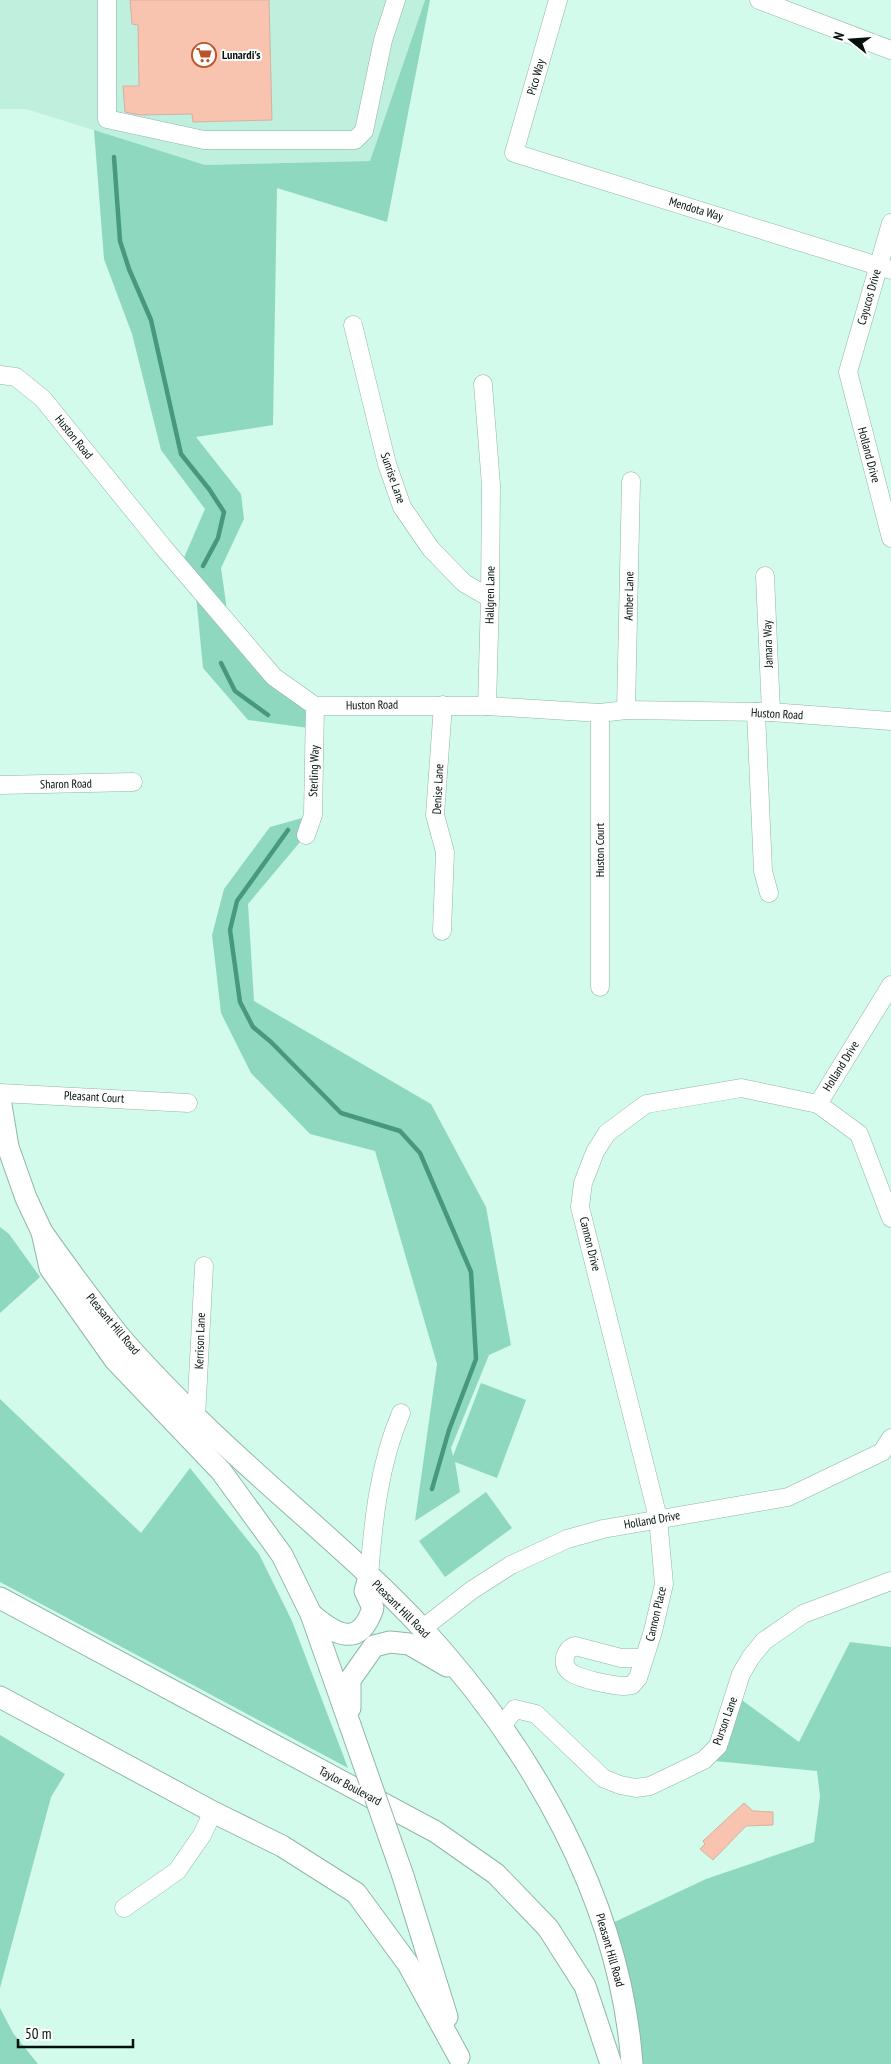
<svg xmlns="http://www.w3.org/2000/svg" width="891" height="2064" viewBox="0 0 891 2064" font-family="'PT Sans Narrow',sans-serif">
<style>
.built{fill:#bff0de}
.green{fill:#8fd8c0}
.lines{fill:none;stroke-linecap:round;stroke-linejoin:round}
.stream{stroke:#489880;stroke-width:4.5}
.building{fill:#f8c3af;stroke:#d4b1a3}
.minor-casing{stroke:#90b6a9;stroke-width:19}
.major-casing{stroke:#90b6a9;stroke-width:23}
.minor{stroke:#fff;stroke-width:18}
.major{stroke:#fff;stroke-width:21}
.major-bridge-casing{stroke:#90b6a9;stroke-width:23;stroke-linecap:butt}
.major-bridge{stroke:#fff;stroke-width:21}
.labels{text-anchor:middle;stroke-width:4;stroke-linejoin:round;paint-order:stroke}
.poi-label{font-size:12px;font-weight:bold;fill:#03100c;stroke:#fdfdfd;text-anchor:start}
.street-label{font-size:12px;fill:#03100c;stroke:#fdfdfd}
</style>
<rect width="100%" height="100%" fill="#d2fbec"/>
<path class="built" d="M0,0h425l-55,161 -165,4 -179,-56h-26z"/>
<g class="green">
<path d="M425,0h5l-43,222 -110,-34 -4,237 -77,12 45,57 3,25 -23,49 8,56 86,82 1,23 -68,-9 -45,-52 -8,-83 -15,-18 25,-58 -44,-59 -29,-116 -28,-75 -10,-129 111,35 165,-4z"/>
<path d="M313,815l-7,20 -58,69 6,97 177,103 55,103 25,138 -22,10 -38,93 2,8 28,-73 45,17 -29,78 -42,-16 5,30 -45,29 22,-157 -62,-213 -65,-17 -59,-61 -30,-60 -9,-78 12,-46 46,-62z"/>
<path d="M0,1227l9,7 31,43 -40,36z"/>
<path d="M0,1399l141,134 49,-65 69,86 33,67 56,147 -348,-186z"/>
<path d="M486,1492l26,36 -67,49 -26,-36z"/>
<path d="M850,1642l41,5v417h-259l-28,-137 102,-48 108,-37 6,-46 -3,-25 -113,-11 31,-65 64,47z"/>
<path d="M0,1735l65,39 -14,23 -51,191z"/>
<path d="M0,2008l13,25 25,31h-38z"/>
</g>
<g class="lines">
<g class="stream">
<path d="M114,157l6,84 9,28 22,51 30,134 28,35 15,23 -6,26 -15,28"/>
<path d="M221,663l14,28 33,24"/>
<path d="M288,830l-51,71 -7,29 10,72 13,25 18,15 70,71 59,18 20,22 51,119 5,87 -27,71 -17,59"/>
</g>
</g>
<g class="building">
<path d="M130,0h139l3,120 -79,2 -1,-8 -52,1 -15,-3 -2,-26h16l-1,-61 -6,-1z"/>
<path d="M744,1803l9,8 20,1v13l-27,1 -33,34 -13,-11 5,-5 -2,-3z"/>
</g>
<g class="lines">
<defs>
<g id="minor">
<path d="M107,0v119l97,21h151l9,-9 19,-91 13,-40"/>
<path d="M558,0l-44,153 377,117"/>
<path d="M759,0l132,50"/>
<path d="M891,223l-43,149 43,166"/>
<path d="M353,325l34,139 15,43 29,42 33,34 26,15"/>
<path d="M0,375l16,2 27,22 120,148 111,130 41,29h172l113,7 26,-3 145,2 120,9"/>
<path d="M483,384l8,101 -1,113 -3,108"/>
<path d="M765,576l6,136"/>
<path d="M626,710l5,-229"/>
<path d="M756,712l7,159 6,22"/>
<path d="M0,785l133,-3"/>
<path d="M306,835l7,-20 2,-109"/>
<path d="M442,931l3,-79 -10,-37 8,-110"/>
<path d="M891,985l-73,119 41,30 32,84"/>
<path d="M600,987v-274"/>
<path d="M0,1093l188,10"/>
<path d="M196,1417l8,-151"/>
<path d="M369,1577c4,-55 10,-113 32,-164"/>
<path d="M422,1629l50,-39 39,-25 56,-26 36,-10 185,-32 94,-45 9,-14"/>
<path d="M644,1658h-23l-46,-12c-6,2 -8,5 -10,11 -1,5 0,10 4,14 9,8 53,18 63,14l6,-7 15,-47 11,-47 -6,-66 -78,-311 3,-24 12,-31 12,-19 39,-29 95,-16 77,16"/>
<path d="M501,1727l14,-18 21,5 67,64 17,7 16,3 14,-2 54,-26 14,-14 23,-72 10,-17 13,-16 39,-27 88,-33"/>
<path d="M124,1908l53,-37 25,-36 11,-23"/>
</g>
<g id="major">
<path d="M0,1099l8,48 18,51 16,34 8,36 65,92 106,111 61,84 29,59 39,111"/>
<path d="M42,1232c24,34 49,68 75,101 23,28 53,58 79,84 73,72 156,136 226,211 110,120 198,272 210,436"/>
<path d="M0,1598l436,234 60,42 52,54 37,58 26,78"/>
<path d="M311,1614c25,21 48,35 62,-6l-8,-17 4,-14"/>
<path d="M0,1697l213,115 69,34 74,47 52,71 51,93"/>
<path d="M350,1708v-28l24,-34 16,-4 19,2 38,22"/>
<path d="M403,1876l44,141"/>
</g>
</defs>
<use href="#minor" class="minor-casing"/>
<use href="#major" class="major-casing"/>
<use href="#minor" class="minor"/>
<use href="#major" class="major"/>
<defs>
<path id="major-bridge" d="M350,1725l53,151"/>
</defs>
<use href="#major-bridge" class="major-bridge-casing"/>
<use href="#major-bridge" class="major-bridge"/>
</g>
<defs>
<symbol id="supermarket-ring" viewBox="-11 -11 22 22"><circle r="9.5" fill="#fdfdfd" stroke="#ba5328" stroke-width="1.5"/><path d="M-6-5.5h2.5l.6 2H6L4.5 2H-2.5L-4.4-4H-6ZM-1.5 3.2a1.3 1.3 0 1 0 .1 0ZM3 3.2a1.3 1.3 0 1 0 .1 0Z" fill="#ba5328"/></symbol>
</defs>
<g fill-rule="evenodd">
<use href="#supermarket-ring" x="190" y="41" width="28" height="28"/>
</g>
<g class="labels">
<g class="poi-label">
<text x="222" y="59">Lunardi's</text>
</g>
<g class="street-label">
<text transform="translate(536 77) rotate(-74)" y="4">Pico Way</text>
<text transform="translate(696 209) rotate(17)" y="4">Mendota Way</text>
<text transform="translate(869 297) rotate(-74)" y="4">Cayucos Drive</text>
<text transform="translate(74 437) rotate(51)" y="4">Huston Road</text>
<text transform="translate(869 455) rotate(75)" y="4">Holland Drive</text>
<text transform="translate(393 478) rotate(71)" y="4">Sunrise Lane</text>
<text transform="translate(490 595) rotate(-89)" y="4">Hallgren Lane</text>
<text transform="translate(629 596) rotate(-89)" y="4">Amber Lane</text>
<text transform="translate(768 644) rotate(-92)" y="4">Jamara Way</text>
<text transform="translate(372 705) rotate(-1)" y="4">Huston Road</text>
<text transform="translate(777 714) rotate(3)" y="4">Huston Road</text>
<text transform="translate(314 771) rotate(-88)" y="4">Sterling Way</text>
<text transform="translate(66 784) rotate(-1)" y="4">Sharon Road</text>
<text transform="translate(438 789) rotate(-87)" y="4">Denise Lane</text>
<text transform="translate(600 850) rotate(-90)" y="4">Huston Court</text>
<text transform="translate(841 1066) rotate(-58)" y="4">Holland Drive</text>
<text transform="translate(94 1097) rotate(3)" y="4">Pleasant Court</text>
<text transform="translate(590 1244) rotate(76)" y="4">Cannon Drive</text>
<text transform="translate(113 1324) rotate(50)" y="4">Pleasant Hill Road</text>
<text transform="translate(200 1341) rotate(-88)" y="4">Kerrison Lane</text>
<text transform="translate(652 1520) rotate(-10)" y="4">Holland Drive</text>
<text transform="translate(401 1609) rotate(45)" y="4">Pleasant Hill Road</text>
<text transform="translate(656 1614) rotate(-77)" y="4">Cannon Place</text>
<text transform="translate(725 1721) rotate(-70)" y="4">Purson Lane</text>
<text transform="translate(350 1786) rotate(28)" y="4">Taylor Boulevard</text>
<text transform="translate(610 1950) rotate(74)" y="4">Pleasant Hill Road</text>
</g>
</g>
<g transform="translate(851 40) rotate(287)" stroke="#fdfdfd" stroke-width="4" paint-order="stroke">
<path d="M0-4L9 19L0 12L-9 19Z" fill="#03100c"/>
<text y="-8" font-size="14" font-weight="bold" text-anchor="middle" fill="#03100c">N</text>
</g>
<path d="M18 2039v8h115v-8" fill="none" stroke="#03100c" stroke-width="2.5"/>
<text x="25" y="2039" font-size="15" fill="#03100c" stroke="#fdfdfd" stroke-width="4" paint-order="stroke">50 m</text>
</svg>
